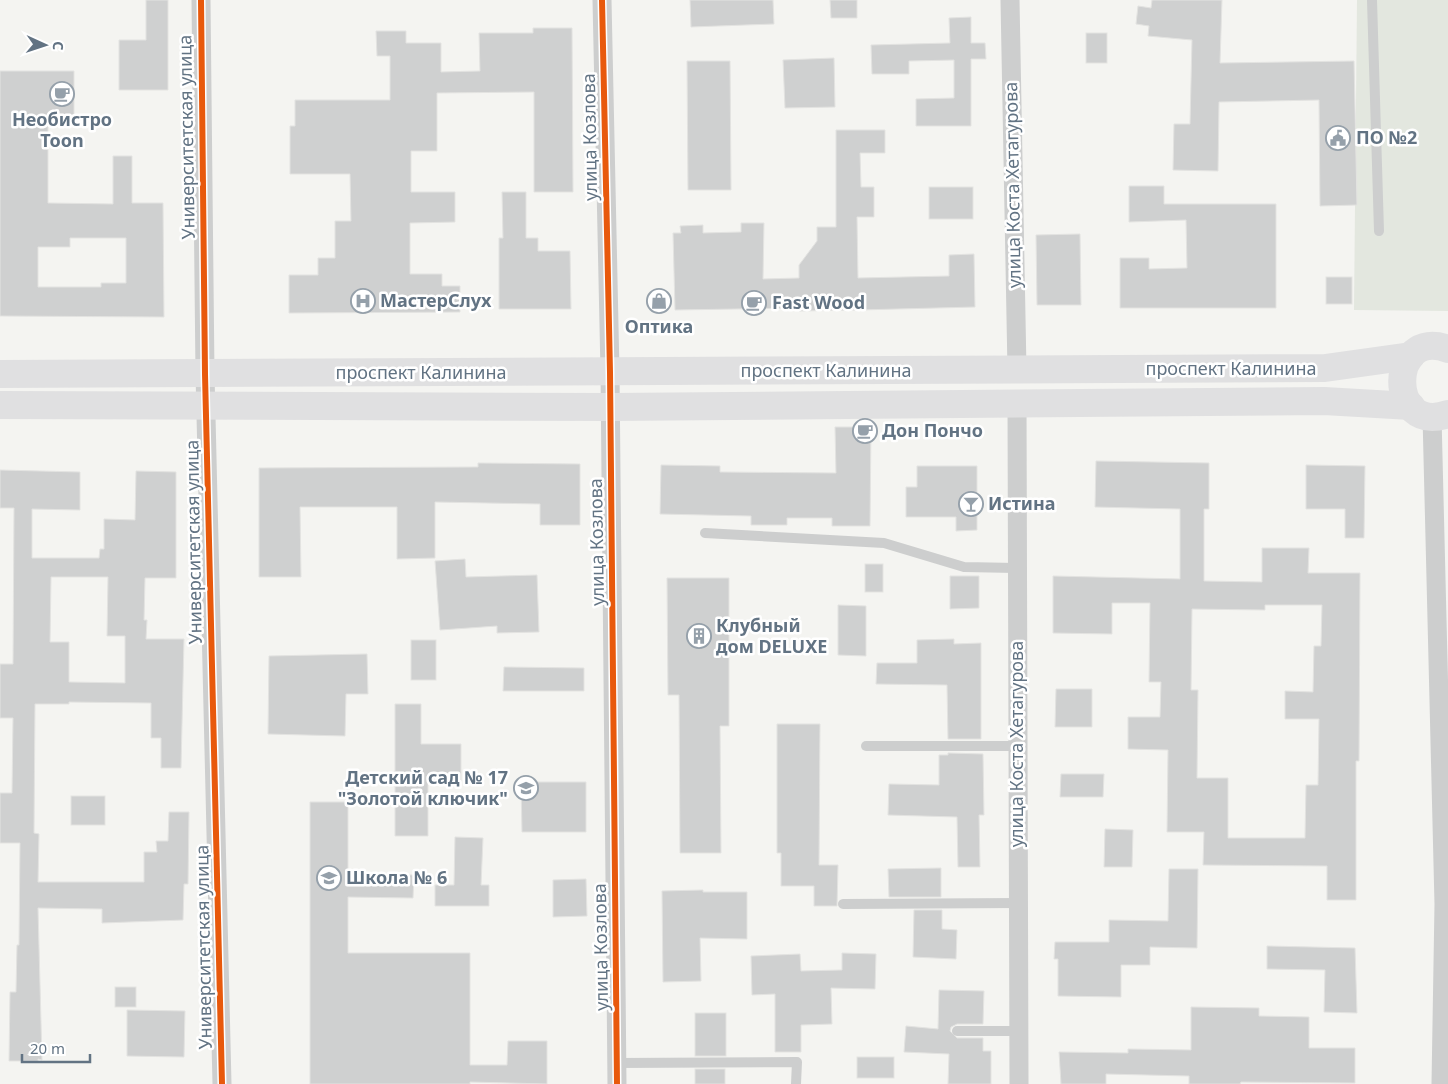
<svg xmlns="http://www.w3.org/2000/svg" width="1448" height="1084" viewBox="0 0 1448 1084" font-family="'Noto Sans',sans-serif">
<style>
.green{fill:#e3e7df}
.building{fill:#cfd0d0;stroke:#e3e3e1;fill-rule:evenodd}
.lines{fill:none;stroke-linecap:round;stroke-linejoin:round}
.service{stroke:#cdcece;stroke-width:10}
.minor{stroke:#cdcece;stroke-width:19}
.primary{stroke:#e0e0e1;stroke-width:28}
.cycleway-casing{stroke:#fff;stroke-width:9}
.cycleway{stroke:#e8590c;stroke-width:6}
.labels{text-anchor:middle;stroke-width:5;stroke-linejoin:round;paint-order:stroke}
.poi-label{font-size:18px;font-weight:bold;fill:#627383;stroke:#fff;text-anchor:start}
.street-label{font-size:18px;fill:#627383;stroke:#fff}
</style>
<rect width="100%" height="100%" fill="#f4f4f1"/>
<path class="green" d="M1357,0h91v311l-94,-1z"/>
<g class="building">
<path d="M146,0h22v90h-49v-50h27z"/>
<path d="M690,0h83l1,24 -83,3z"/>
<path d="M830,0h27v18h-26z"/>
<path d="M1152,0h70l-2,63 134,-2 3,144 -37,1 -1,-106 -100,2 -1,69 -45,-1 1,-46h16l2,-84 -44,-4 1,-10 -13,-2 2,-18 13,2z"/>
<path d="M971,17v26h14l1,16h-15v67h-55v-27l38,-1v-38l-45,1v13h-37l-1,-29 79,-2 -1,-25z"/>
<path d="M533,28h39l1,164h-39v-100l-97,1v58h-26v41h44v30l-45,1v51h32v12h18v26l-171,1v-38h29v-17h17v-37h16l-1,-47h-60v-48h5v-26h95v-44h-13l-1,-25h30v12h35v29l39,-1 -1,-38h54z"/>
<rect x="1086" y="33" width="21" height="30"/>
<path d="M834,58l1,49 -50,1 -2,-48z"/>
<path d="M687,61h43l1,129h-43z"/>
<path d="M0,71h74v53h-26v79l65,1v-48h19v47h31l1,114 -164,-1zM70,238h56v45h-25v4h-63v-40h32z"/>
<path d="M836,130h49v23h-25l1,34h13v30h-17l1,61 91,-2v-21l25,-1 1,53 -117,3 -59,1v-3l-124,2 -2,-77h8l-1,-7 23,-1v8l38,-1v-9h23l-1,56 36,-1v-13l18,-24v-14h19z"/>
<path d="M1129,186h35v18h112v104h-156v-50h29v11l38,-1 -1,-48 -57,2z"/>
<rect x="929" y="187" width="44" height="32"/>
<path d="M502,192h24v46h12v13h32l1,58h-72v-71h4z"/>
<path d="M1080,234l1,71h-44l-1,-70z"/>
<rect x="1326" y="277" width="26" height="27"/>
<path d="M835,427h36l-1,99h-38v-8h-45v7h-36v-9l-91,-2 1,-49 59,1v6l116,1z"/>
<path d="M1096,461l113,2v46h-5v72l58,1v-34h47l-1,25h52l-1,188h-3v139h-29v-34l-124,-1 1,-33h-37l1,-82 -40,-1v-32h32l1,-35h-12l1,-79h-38v31l-59,-1v-57l127,3v-70l-85,-2zM1265,605h57l-1,41h-7l-1,46 -28,-1v28h34l-1,66h-12l-1,53h-77v-60h-31l1,-88h-7l1,-81 73,1z"/>
<path d="M478,463l102,1v61h-40v-21l-105,-2v56l-38,1v-52h-97l1,70h-42v-109l219,-1z"/>
<path d="M1306,465l59,1 -1,72h-19v-29h-39z"/>
<path d="M917,466h60v64l-21,1v-14h-50v-30h11z"/>
<path d="M0,470l80,2v38l-48,-1v49h67l1,-9h4v-30l31,1 1,-49 40,1v106h-31l-1,42h3l-1,19h38l-3,129h-20v-30h-10v-35l-82,-1v2h-34l-1,129 5,1 -1,48h106v-30h13l-1,-11h12l1,-29h20l-1,72h-4l-1,36 -81,3v-14l-64,-1 4,152 -4,-1v2h-29l1,-69h6l1,-47h2l1,-102h-20v-50h12l1,-75h-13v-54h13l1,-156h-14zM51,577h57l-1,59h18v47l-56,-1v-40h-19z"/>
<path d="M465,559l1,18 71,-2 2,57 -42,1v-7l-57,4 -5,-69z"/>
<rect x="865" y="564" width="18" height="28"/>
<path d="M950,576h29v32l-29,1z"/>
<path d="M667,578h62v148h-9l1,127h-41l-1,-158h-11z"/>
<path d="M838,605l28,1v50l-28,-1z"/>
<path d="M954,639v5l27,-1v96h-33l-1,-54 -71,-1 1,-21h40v-23z"/>
<rect x="411" y="640" width="25" height="40"/>
<path d="M367,654l1,40h-22l-1,42 -77,-2 1,-78z"/>
<path d="M504,667l80,1v23h-81z"/>
<path d="M1056,689h36v38h-37z"/>
<path d="M395,704h26v40h40v38h-33v54h-33z"/>
<path d="M777,724h43l-1,141h19l-1,41h-23v-20h-33v-33h-4z"/>
<path d="M948,753l35,1 1,61h-5l1,52h-22l-1,-50 -69,-2 1,-31 50,1v-30h9z"/>
<path d="M1061,774h43l-1,23h-43z"/>
<path d="M521,782h65v50h-64z"/>
<rect x="71" y="796" width="34" height="29"/>
<path d="M310,802h38v72l66,1 -1,23 -65,-1v56h122v112h37l1,-24h39v43l-77,-2v2h-160z"/>
<path d="M1105,829l28,1 -1,37h-28z"/>
<path d="M455,837l28,1 -2,47h8v21h-54v-21h19z"/>
<path d="M941,868v29h-52l-1,-28z"/>
<path d="M1169,869h29l-1,79 -47,-1v18h-29v32l-63,-1v-37h-4l1,-17h54v-22l59,1z"/>
<path d="M586,879l1,37 -34,1v-37z"/>
<path d="M703,890v2h44v47l-47,-1 1,43 -38,1 -1,-91z"/>
<path d="M914,910h28v19l15,1 -1,29 -43,-2z"/>
<path d="M1267,946l88,2 2,65 -33,-1 1,-42 -58,-1z"/>
<path d="M842,953l34,1 -1,35 -44,-1 1,36 -31,1v27h-26v-58l-23,1 -1,-39 49,-2 1,17 41,-1z"/>
<rect x="115" y="987" width="21" height="20"/>
<path d="M939,990l45,1 -1,33h-26l-6,3 -1,4 7,7h26v13h8v33h-43l1,-30 -45,-2 2,-26 32,3z"/>
<path d="M1191,1007l68,1v8l50,1v31h46v35l-114,-1 -1,2h-51v-8l-83,-2v10h-45l-2,-32 69,1v-4l63,1z"/>
<path d="M127,1010l58,1 -1,46 -57,-1z"/>
<rect x="695" y="1013" width="31" height="43"/>
<rect x="857" y="1057" width="37" height="21"/>
<rect x="695" y="1069" width="30" height="15"/>
</g>
<g class="lines">
<g class="service">
<path d="M1372,0l7,231"/>
<path d="M705,533l179,10 80,24 52,1"/>
<path d="M866,746h151"/>
<path d="M843,904l175,-1"/>
<path d="M957,1031h61"/>
<path d="M617,1063l180,-1 -1,22"/>
</g>
<g class="minor">
<path d="M201,0l4,374 17,710"/>
<path d="M602,0l8,372 7,712"/>
<path d="M1010,0l7,370"/>
<path d="M1017,403l2,681"/>
<path d="M1432,416l12,488 -3,180"/>
</g>
<g class="primary">
<path d="M1448,349c-60,-23 -62,87 0,65"/>
<path d="M0,374l1325,-6 86,-12"/>
<path d="M0,405l610,2 714,-6 87,5"/>
</g>
<defs>
<g id="cycleway">
<path d="M201,0l4,374 17,710"/>
<path d="M602,0l8,372 7,712"/>
</g>
</defs>
<use href="#cycleway" class="cycleway-casing"/>
<use href="#cycleway" class="cycleway"/>
</g>
<defs>
<symbol id="cafe-ring" viewBox="-11 -11 22 22"><circle r="9.5" fill="#fff" stroke="#95a0aa" stroke-width="1.5"/><path d="M-5.5-4.5H6V0H3Q3 3.5 0 3.5H-2.5Q-5.5 3.5-5.5 0ZM3-3.2v2h1.7v-2ZM-6 4.5H4V6H-6Z" fill="#95a0aa"/></symbol>
<symbol id="civic-ring" viewBox="-11 -11 22 22"><circle r="9.5" fill="#fff" stroke="#95a0aa" stroke-width="1.5"/><path d="M-.6-6.5H3V-4.5H.6V-3L4-1V1h2V6H-6V1h2V-1L-.6-3ZM-1.2 2.5V6h2.4V2.5Z" fill="#95a0aa"/></symbol>
<symbol id="hospital-ring" viewBox="-11 -11 22 22"><circle r="9.5" fill="#fff" stroke="#95a0aa" stroke-width="1.5"/><path d="M-5-5h3v3.5h4V-5h3V5h-3V1.5h-4V5h-3Z" fill="#95a0aa"/></symbol>
<symbol id="shop-ring" viewBox="-11 -11 22 22"><circle r="9.5" fill="#fff" stroke="#95a0aa" stroke-width="1.5"/><path d="M-5-2.5h2.3a2.7 3.5 0 0 1 5.4 0H5L5.5 6h-11ZM-1.5-2.5h3a1.5 2.3 0 0 0-3 0Z" fill="#95a0aa"/></symbol>
<symbol id="bar-ring" viewBox="-11 -11 22 22"><circle r="9.5" fill="#fff" stroke="#95a0aa" stroke-width="1.5"/><path d="M-6-5H6L.8 .8V4.5H3.5V6h-7V4.5H-.8V.8Z" fill="#95a0aa"/></symbol>
<symbol id="building-ring" viewBox="-11 -11 22 22"><circle r="9.5" fill="#fff" stroke="#95a0aa" stroke-width="1.5"/><path d="M-4-6H4V6H1V3H-1V6H-4ZM-2.5-4.3h1.7v1.8h-1.7ZM.8-4.3h1.7v1.8H.8ZM-2.5-1h1.7V.8h-1.7ZM.8-1h1.7V.8H.8Z" fill="#95a0aa"/></symbol>
<symbol id="school-ring" viewBox="-11 -11 22 22"><circle r="9.5" fill="#fff" stroke="#95a0aa" stroke-width="1.5"/><path d="M0-5L7-2L0 1L-7-2ZM-4 1L0 2.5L4 1V4Q0 6-4 4Z" fill="#95a0aa"/></symbol>
</defs>
<g fill-rule="evenodd">
<use href="#cafe-ring" x="48" y="80" width="28" height="28"/>
<use href="#civic-ring" x="1324" y="124" width="28" height="28"/>
<use href="#hospital-ring" x="349" y="287" width="28" height="28"/>
<use href="#shop-ring" x="645" y="287" width="28" height="28"/>
<use href="#cafe-ring" x="740" y="289" width="28" height="28"/>
<use href="#cafe-ring" x="851" y="417" width="28" height="28"/>
<use href="#bar-ring" x="957" y="490" width="28" height="28"/>
<use href="#building-ring" x="685" y="622" width="28" height="28"/>
<use href="#school-ring" x="512" y="774" width="28" height="28"/>
<use href="#school-ring" x="315" y="864" width="28" height="28"/>
</g>
<g class="labels">
<g class="poi-label">
<text x="62" y="126" text-anchor="middle">Необистро<tspan x="62" dy="21">Toon</tspan></text>
<text x="1356" y="144">ПО №2</text>
<text x="380" y="307">МастерСлух</text>
<text x="772" y="309">Fast Wood</text>
<text x="659" y="333" text-anchor="middle">Оптика</text>
<text x="882" y="437">Дон Пончо</text>
<text x="988" y="510">Истина</text>
<text x="716" y="632">Клубный<tspan x="716" dy="21">дом DELUXE</tspan></text>
<text x="508" y="784" text-anchor="end">Детский сад № 17<tspan x="508" dy="21">"Золотой ключик"</tspan></text>
<text x="346" y="884">Школа № 6</text>
</g>
<g class="street-label">
<text transform="translate(187 137) rotate(-91)" y="6">Университетская улица</text>
<text transform="translate(590 137) rotate(-91)" y="6">улица Козлова</text>
<text transform="translate(1013 185) rotate(-91)" y="6">улица Коста Хетагурова</text>
<text x="1231" y="375">проспект Калинина</text>
<text x="826" y="377">проспект Калинина</text>
<text x="421" y="379">проспект Калинина</text>
<text transform="translate(194 542) rotate(-91)" y="6">Университетская улица</text>
<text transform="translate(597 542) rotate(-91)" y="6">улица Козлова</text>
<text transform="translate(1017 744) rotate(-90)" y="6">улица Коста Хетагурова</text>
<text transform="translate(204 947) rotate(-91)" y="6">Университетская улица</text>
<text transform="translate(601 947) rotate(-91)" y="6">улица Козлова</text>
</g>
</g>
<g transform="translate(45 45) rotate(93)" stroke="#ffffff" stroke-width="4" paint-order="stroke">
<path d="M0-4L9 19L0 12L-9 19Z" fill="#627383"/>
<text y="-8" font-size="14" font-weight="bold" text-anchor="middle" fill="#627383">С</text>
</g>
<path d="M22 1054v8h68v-8" fill="none" stroke="#627383" stroke-width="2.5"/>
<text x="30" y="1054" font-size="15" fill="#627383" stroke="#ffffff" stroke-width="4" paint-order="stroke">20 m</text>
</svg>
